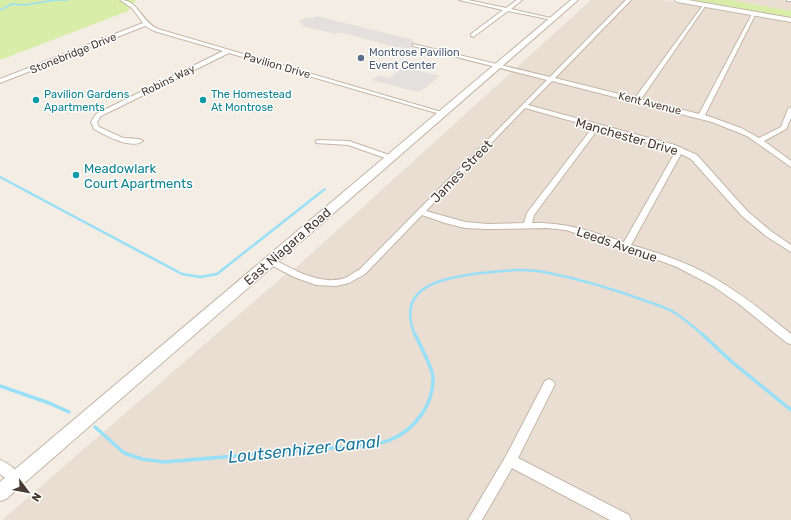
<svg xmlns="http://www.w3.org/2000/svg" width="791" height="520" viewBox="0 0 791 520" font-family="Rubik,sans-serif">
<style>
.residential{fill:#e9ded1}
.green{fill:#d8eda7}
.parking{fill:#e4e0dd}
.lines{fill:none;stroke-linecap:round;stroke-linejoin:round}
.stream-far3{stroke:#98dff8;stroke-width:1.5}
.stream-far2{stroke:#98dff8;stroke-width:2}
.stream-far1{stroke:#98dff8;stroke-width:2.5}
.stream{stroke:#98dff8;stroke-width:3.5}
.minor-casing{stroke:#c3b6a8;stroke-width:2}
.tertiary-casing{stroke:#c3b6a8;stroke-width:2}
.minor{fill:#fff;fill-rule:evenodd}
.tertiary{fill:#fff;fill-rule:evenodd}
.service-dot{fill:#5c6f8a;stroke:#fff;stroke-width:1.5}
.culture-dot{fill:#0f9aa8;stroke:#fff;stroke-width:1.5}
.labels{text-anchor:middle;stroke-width:3;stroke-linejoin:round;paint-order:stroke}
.far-service-label{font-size:11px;fill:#4e5e75;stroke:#fff;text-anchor:start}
.far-street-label{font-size:11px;fill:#473c33;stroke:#fff}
.far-culture-label{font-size:11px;fill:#0d838f;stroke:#fff;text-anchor:start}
.street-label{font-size:13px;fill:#473c33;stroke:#fff}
.culture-label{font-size:13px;fill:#0d838f;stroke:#fff;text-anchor:start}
.near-water-label{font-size:17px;font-style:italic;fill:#1d799c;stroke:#fff}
</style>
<rect width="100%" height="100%" fill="#f4ede4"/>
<g class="residential">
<path d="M591,0h71l129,23v497h-789l278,-241 20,-15z"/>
<path d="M730,0h61v11l-46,-8z"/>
</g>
<g class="green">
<path d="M0,0h136l-8,11 -128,49z"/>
<path d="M685,0h45l61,11v8z"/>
</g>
<g class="parking">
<path d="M317,16l85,21 10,2 3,5 -1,2 -5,2 -14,-1 -56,-15 -4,2 -33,-8 1,-2 -4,-2v-1l8,-4 7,1z"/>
<path d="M404,67l36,9 -19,15 -4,1 -45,-12 7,-5 10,3z"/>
</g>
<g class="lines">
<path class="stream-far3" d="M0,10l12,-6 13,1 30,-5h13"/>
<g class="stream-far2">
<path d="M0,177l30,16"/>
<path d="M320,193l5,-4"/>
</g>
<g class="stream-far1">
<path d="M28,192l154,82 18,3 17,-3 104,-82"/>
<path d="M415,335c-21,-50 30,-57 66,-62 21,-2 42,-5 63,-1 35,7 70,17 102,29 9,3 18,6 26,10 11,7 21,15 31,24"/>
</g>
<g class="stream">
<path d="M702,334l30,28 59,48"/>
<path d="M0,386l49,17 20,9"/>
<path d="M95,427l29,26 18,6 22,3 205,-17c7,-2 15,-2 21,-5 25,-10 44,-36 43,-63 0,-8 -14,-34 -18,-43"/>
</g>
<defs>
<g id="minor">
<path d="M120,0c19,0 20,21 38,29l287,84 -5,1 -211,-61 -128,63 -4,6 2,5 24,11 16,1 4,2c-12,9 -38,-6 -49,-12l-3,-7 5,-8 127,-63 -69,-20 -9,-5 -145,57v-4l143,-56 -11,-15z"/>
<path d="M459,0h9l38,8 11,-8h5l-11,9 44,10 -2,1 -45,-9 -35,26 -2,-1v-2l32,-24z"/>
<path d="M626,0h5l-76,78 80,20 69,-94 2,1 -65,94 58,15 53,-100 4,-1 -51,102 36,13 18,10 22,-11 7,-18 3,-2v11l-5,11 -22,12 27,20v6l-44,-31 -35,-14 -160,-41 -24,24 147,40 22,10 51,57 24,20 19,13v7l-25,-16 -24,-20 -51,-57 -10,-5 -50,91c31,9 61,19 88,36 26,15 49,35 72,53v10l-4,-1 -48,-39 -26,-18 -36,-19 -27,-10 -84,-27 -19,-2 -59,1 -23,-1 -20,-5 -23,-8 -57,59 -16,9 -13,3 -20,-1 -22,-8 -27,-14 -2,-2 2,-2h6c21,11 48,27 72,19 5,-2 9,-6 14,-8l188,-190 -134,-34v-2l137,33zM525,108l68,19 -66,86 -3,10 -36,1 -23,-2 -39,-11zM598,129l78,22 -52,91c-32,-10 -57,-20 -92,-19l2,-8z"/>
<rect x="787" y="0" width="4" height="1"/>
<path d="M318,140l31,1 46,16 -1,2h-6l-40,-14 -32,-2v-2z"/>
<path d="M549,379l4,2 2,3 -37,74 111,57 2,5h-21l-98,-52 -30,52h-14l38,-64 39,-75z"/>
<path d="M0,460c8,3 19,11 22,19l-2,4 -4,2 -4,-2 -12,-9z"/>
</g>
<g id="tertiary">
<path d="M571,0h7l-572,499 -6,2v-19z"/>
<path d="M674,0h14l103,18v4l-114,-20z"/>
</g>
</defs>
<use href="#minor" class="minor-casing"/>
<use href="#tertiary" class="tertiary-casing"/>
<use href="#minor" class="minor"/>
<use href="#tertiary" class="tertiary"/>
</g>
<circle class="service-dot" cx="361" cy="58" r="4"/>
<g class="culture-dot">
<circle cx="36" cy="100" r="4"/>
<circle cx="203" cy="100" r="4"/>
<circle cx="76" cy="175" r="4"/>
</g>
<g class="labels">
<g class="far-service-label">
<text x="369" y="56">Montrose Pavilion<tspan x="369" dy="13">Event Center</tspan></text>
</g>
<g class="far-street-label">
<text transform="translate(73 53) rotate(-22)" y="4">Stonebridge Drive</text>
<text transform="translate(277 65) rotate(16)" y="4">Pavilion Drive</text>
<text transform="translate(168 80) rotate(-26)" y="4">Robins Way</text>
<text transform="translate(650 103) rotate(14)" y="4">Kent Avenue</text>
</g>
<g class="far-culture-label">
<text x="44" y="98">Pavilion Gardens<tspan x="44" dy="13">Apartments</tspan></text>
<text x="211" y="98">The Homestead<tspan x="211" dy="13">At Montrose</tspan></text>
</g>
<g class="street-label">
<text transform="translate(627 136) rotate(16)" y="5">Manchester Drive</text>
<text transform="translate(461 171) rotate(-46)" y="5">James Street</text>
<text transform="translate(617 244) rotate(19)" y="5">Leeds Avenue</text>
<text transform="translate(287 246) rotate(-41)" y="5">East Niagara Road</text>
</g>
<g class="culture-label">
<text x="84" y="173">Meadowlark<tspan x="84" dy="15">Court Apartments</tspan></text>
</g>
<g class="near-water-label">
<text transform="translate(304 449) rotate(-6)" y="6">Loutsenhizer Canal</text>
</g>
</g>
<g transform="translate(28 492) rotate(122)" stroke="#ffffff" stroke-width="3" paint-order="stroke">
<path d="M0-3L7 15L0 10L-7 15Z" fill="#473c33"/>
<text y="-6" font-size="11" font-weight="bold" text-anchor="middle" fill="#473c33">N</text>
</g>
</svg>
